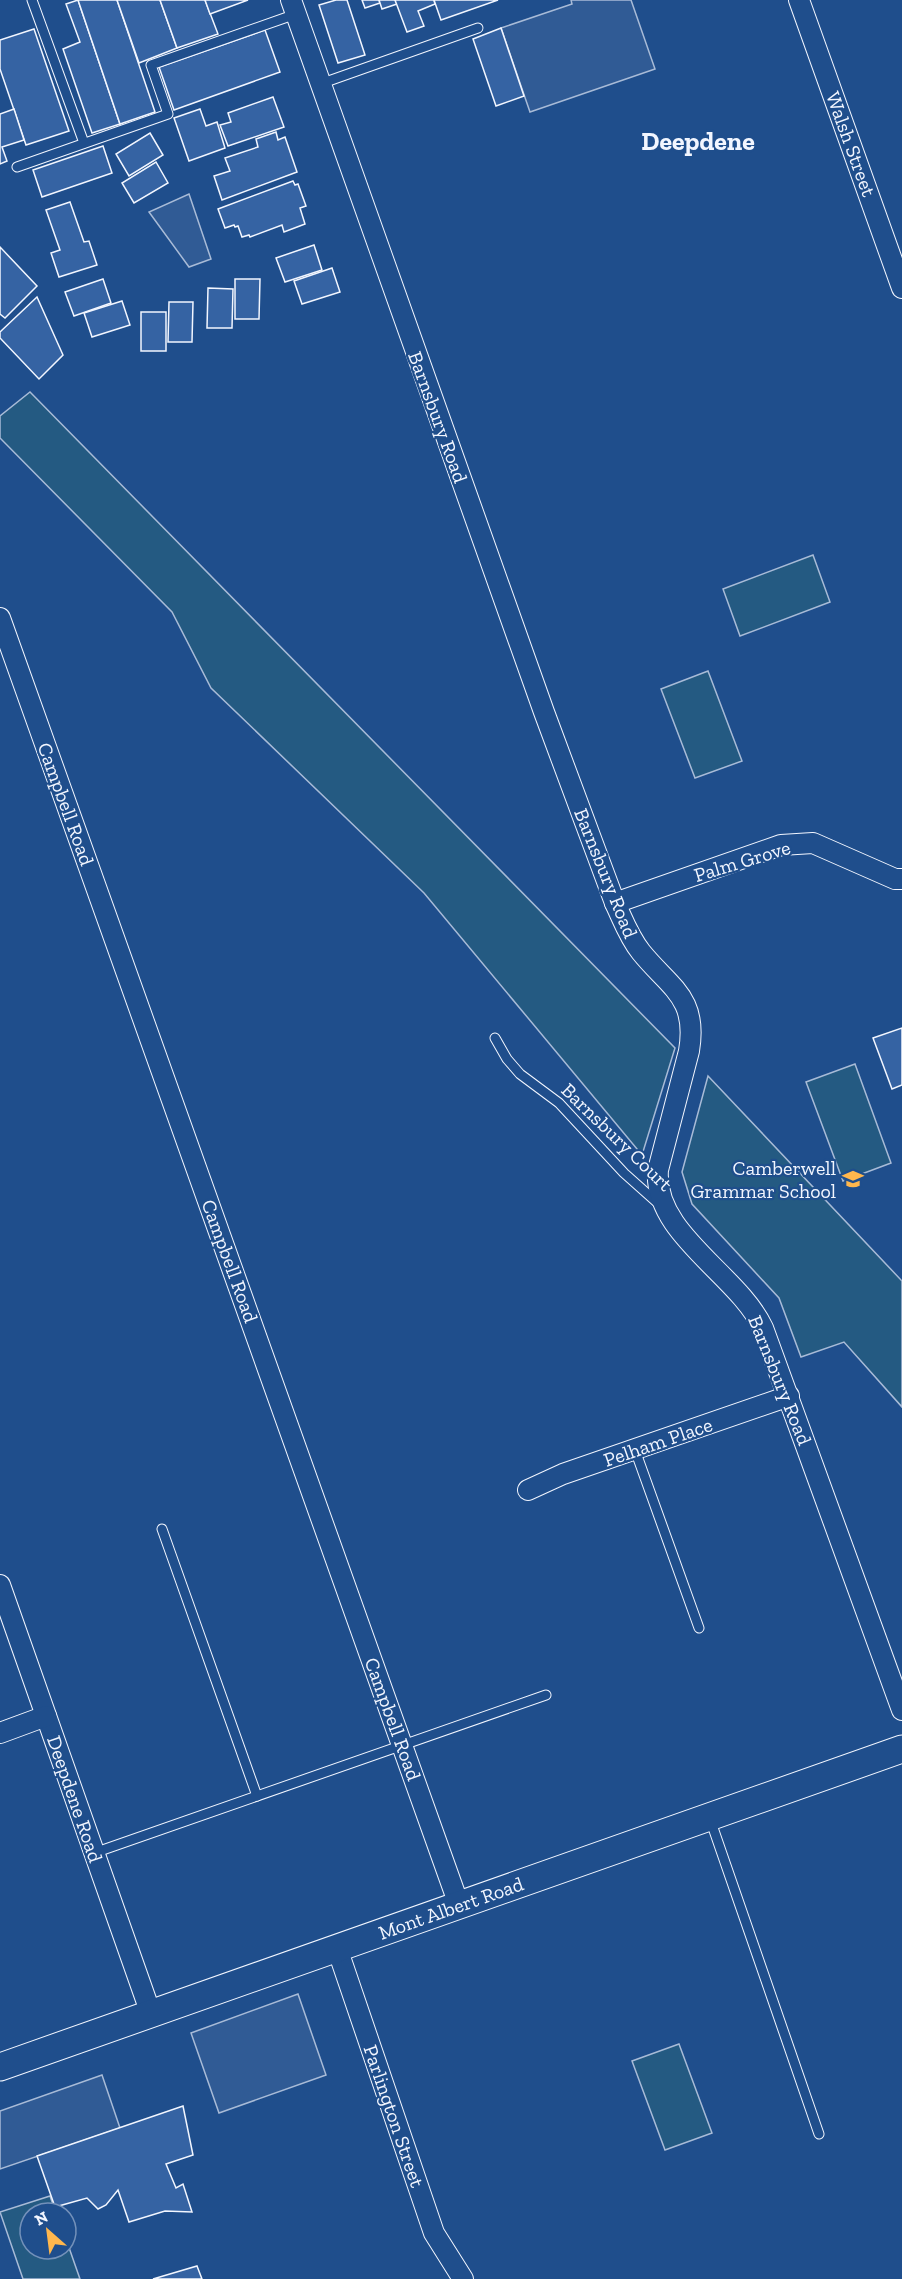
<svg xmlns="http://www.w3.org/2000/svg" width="902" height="2279" viewBox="0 0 902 2279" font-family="'Zilla Slab',serif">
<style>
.green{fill:#245a82;stroke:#a8bbd7;stroke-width:1.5}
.parking{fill:#305b95;stroke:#a8bbd7;stroke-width:1.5}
.building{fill:#3563a3;stroke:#f2f6ff;stroke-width:1.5}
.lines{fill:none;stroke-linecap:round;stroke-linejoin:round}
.lane-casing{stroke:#f2f6ff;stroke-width:11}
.street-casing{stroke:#f2f6ff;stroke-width:22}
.secondary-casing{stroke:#f2f6ff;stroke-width:29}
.lane{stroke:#1f4e8c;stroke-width:9}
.street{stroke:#1f4e8c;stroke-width:20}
.secondary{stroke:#1f4e8c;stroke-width:27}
.labels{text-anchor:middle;stroke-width:4.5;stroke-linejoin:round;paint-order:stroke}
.street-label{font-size:20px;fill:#f2f6ff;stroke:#1f4e8c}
.poi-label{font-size:20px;fill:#f2f6ff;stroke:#1f4e8c;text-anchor:end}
.district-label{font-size:26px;font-weight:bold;fill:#f2f6ff;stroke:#1f4e8c}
</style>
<rect width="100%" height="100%" fill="#1f4e8c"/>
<g class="green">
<path d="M30,392l645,656 -33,107 -218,-262 -213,-205 -39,-76 -172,-174v-22z"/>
<path d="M813,555l17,47 -90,34 -17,-47z"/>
<path d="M708,671l34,90 -47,17 -34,-89z"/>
<path d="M855,1064l36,99 -48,18 -37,-99z"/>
<path d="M708,1076l194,205v126l-58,-65 -43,15 -22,-59 -87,-94 -10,-32z"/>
<path d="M679,2044l33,89 -47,17 -33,-89z"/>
<path d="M50,2196l6,17h-26v36h36v-10l14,40h-57l-23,-67z"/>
</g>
<g class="parking">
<path d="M571,0h60l24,69 -125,43 -29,-84 71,-24z"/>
<path d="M189,194l22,65 -22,8 -40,-55z"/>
<path d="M298,1994l28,81 -107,38 -28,-80z"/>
<path d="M102,2075l18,53 -120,41v-58z"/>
</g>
<g class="building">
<path d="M78,0l42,124 -28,9 -29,-84 17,-7 -14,-38z"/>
<path d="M78,0h39l38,112 -35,12z"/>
<path d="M117,0h43l17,48 -38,15z"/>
<path d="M160,0h45l13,34 -41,14z"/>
<path d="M205,0h43l-38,14z"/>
<path d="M336,0h11l18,55 -27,8 -19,-58z"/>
<path d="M362,0h17l1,3 -15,5z"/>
<path d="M379,0h16l2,4 -15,5z"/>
<path d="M395,0h39l1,4 -17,7 6,15 -17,6z"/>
<path d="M434,0h64l-57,20z"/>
<path d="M501,28l23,68 -28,10 -23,-67z"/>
<path d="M34,29l35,102 -43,14 -26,-76v-29z"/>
<path d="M265,30l15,42 -106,38 -15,-43z"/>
<path d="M273,97l11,30 -56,19 -8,-21 11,-3 -3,-9z"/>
<path d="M14,109l10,31 -22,7 5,14 -7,3v-50z"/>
<path d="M200,109l6,17 11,-4 8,26 -36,13 -15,-43z"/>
<path d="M276,132l2,8 7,-3 12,35 -75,28 -8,-24 16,-5 -5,-13 33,-11 -2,-8z"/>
<path d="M150,133l13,22 -34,21 -13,-22z"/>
<path d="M103,146l9,27 -70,24 -9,-27z"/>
<path d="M156,162l12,21 -34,20 -12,-20z"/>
<path d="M293,181l2,4 3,-1 8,22 -6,2 5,16 -21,8 -2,-7 -32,12 -1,-2 -7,2 -4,-11 -3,1 -1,-2 -9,3 -7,-19z"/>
<path d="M70,202l14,40 5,-1 8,24 -38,12 -8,-24 9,-3 -14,-40z"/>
<path d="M314,245l8,25 -37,12 -9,-24z"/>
<path d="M0,247l37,39 -32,32 -5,-4z"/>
<path d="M332,268l8,24 -38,12 -8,-23z"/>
<path d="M103,279l8,24 -37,13 -9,-24z"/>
<path d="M235,279h25l-1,40h-24z"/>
<path d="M208,288l25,1 -1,39h-25z"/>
<path d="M37,297l26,58 -24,24 -39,-41v-6z"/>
<path d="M122,301l8,24 -38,12 -8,-24z"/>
<path d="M169,302h24l-1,40h-24z"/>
<rect x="141" y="312" width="25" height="39"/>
<path d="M902,1028v57l-10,4 -19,-51z"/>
<path d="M183,2106l10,49 -27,9 10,24 7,-4 9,28 -27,-1 -36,11 -11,-32 -12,15 -8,4 -11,-11 -32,9 -18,-51z"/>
<path d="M197,2266l5,13h-49z"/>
</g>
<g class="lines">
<defs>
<g id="lane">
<path d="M32,0l52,143"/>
<path d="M320,84l158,-56"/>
<path d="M17,167l151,-53 -17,-49 145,-51"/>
<path d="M495,1038l12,21 13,15 39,29 65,70 37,33"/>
<path d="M635,1450l64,178"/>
<path d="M162,1529l95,267"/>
<path d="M710,1819l109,315"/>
<path d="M94,1853l452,-158"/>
</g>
<g id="street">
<path d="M291,0l253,712 71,191c8,17 14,34 26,49 29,36 57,45 48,99l-31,119c-5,64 80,104 105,158l139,382"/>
<path d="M799,0l103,288"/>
<path d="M0,618l459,1287"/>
<path d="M615,903l166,-58 32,-2 82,36h7"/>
<path d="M528,1490l35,-16 226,-78"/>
<path d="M0,1585l151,429"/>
<path d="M0,1733l46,-17"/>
<path d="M337,1948l97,285 29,46"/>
</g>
<g id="secondary">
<path id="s1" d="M0,2067l902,-318"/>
</g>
</defs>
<use href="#lane" class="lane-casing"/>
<use href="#street" class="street-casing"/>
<use href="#secondary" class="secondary-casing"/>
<use href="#lane" class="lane"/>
<use href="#street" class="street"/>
<use href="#secondary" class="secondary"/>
</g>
<defs>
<symbol id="school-bare" viewBox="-9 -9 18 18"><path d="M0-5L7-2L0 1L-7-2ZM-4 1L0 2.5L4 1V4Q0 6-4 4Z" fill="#ffb74d" stroke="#1f4e8c" stroke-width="2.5" paint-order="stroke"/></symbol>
</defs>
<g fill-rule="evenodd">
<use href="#school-bare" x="838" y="1164" width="30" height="30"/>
</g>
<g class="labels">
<g class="street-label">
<text transform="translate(851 144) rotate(70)" y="7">Walsh Street</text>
<text transform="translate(438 417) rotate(70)" y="7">Barnsbury Road</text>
<text transform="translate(66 804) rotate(70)" y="7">Campbell Road</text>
<text transform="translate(742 861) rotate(-17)" y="7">Palm Grove</text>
<text transform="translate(606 873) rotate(68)" y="7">Barnsbury Road</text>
<text transform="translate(617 1137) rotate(44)" y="7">Barnsbury Court</text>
<text transform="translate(230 1261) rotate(70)" y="7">Campbell Road</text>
<text transform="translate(780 1380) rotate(68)" y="7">Barnsbury Road</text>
<text transform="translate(658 1442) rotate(-19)" y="7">Pelham Place</text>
<text transform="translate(393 1719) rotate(70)" y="7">Campbell Road</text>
<text transform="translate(75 1799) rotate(71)" y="7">Deepdene Road</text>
<text dy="7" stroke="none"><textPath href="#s1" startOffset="478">Mont Albert Road</textPath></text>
<text transform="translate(394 2116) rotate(71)" y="7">Parlington Street</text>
</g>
<g class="poi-label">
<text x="836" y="1175">Camberwell<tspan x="836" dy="23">Grammar School</tspan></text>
</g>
<g class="district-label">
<text x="698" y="150">Deepdene</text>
</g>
</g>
<g transform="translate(48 2231) rotate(332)"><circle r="28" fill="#1f4e8c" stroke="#7391ba" stroke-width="1.5"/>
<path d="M0-4.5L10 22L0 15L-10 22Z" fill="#ffb74d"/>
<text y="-9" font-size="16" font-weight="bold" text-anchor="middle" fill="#f2f6ff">N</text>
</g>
</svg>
